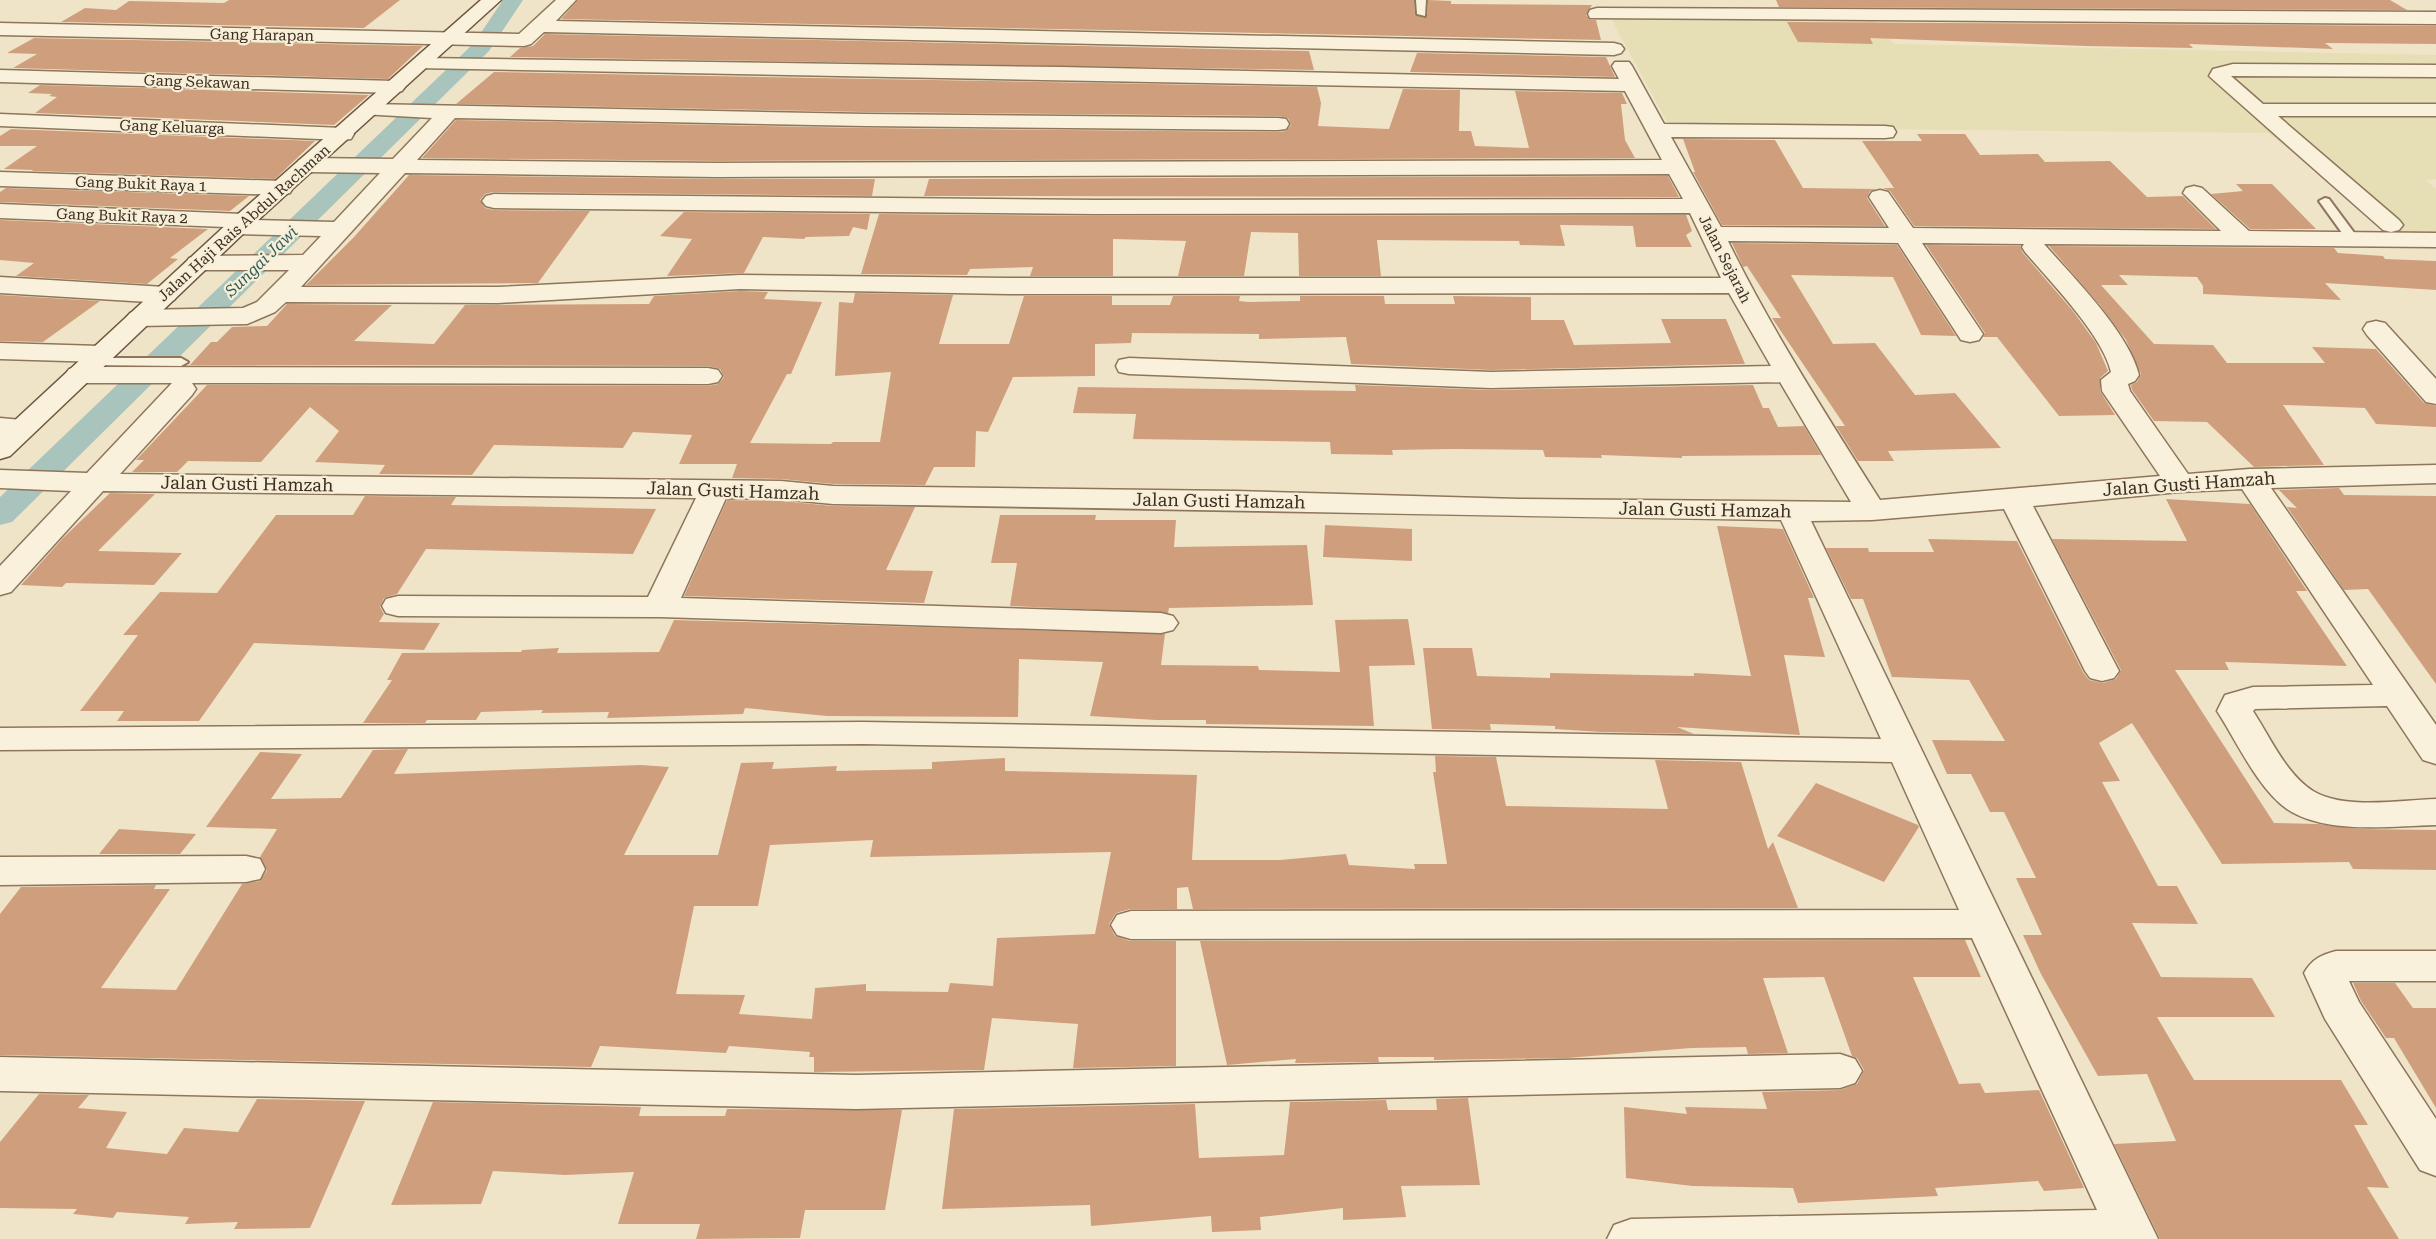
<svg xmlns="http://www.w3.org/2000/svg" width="2436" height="1239" viewBox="0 0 2436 1239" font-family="'Roboto Serif',serif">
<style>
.farmland{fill:#e6deb5}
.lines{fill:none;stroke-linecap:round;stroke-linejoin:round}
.canal{fill:#a9c4bc;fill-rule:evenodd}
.building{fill:#cf9f7d;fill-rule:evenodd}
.lane-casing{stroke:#8d765c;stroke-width:4}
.street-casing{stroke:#8d765c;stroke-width:3}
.secondary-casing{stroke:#6f573f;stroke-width:3}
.lane{fill:#faf1dc;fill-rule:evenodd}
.street{fill:#faf1dc;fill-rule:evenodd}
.secondary{fill:#faf1dc;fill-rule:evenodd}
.labels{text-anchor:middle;stroke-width:4.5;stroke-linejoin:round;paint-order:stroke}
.far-street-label{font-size:15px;fill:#3d2e20;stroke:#f7eed8}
.far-water-label{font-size:16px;font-style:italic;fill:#2f5d5a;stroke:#f7eed8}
.street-label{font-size:18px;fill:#3d2e20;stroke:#f7eed8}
</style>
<rect width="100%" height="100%" fill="#f0e4c8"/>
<path class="farmland" d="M1610,17l264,3 20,24 542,11v124l-10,1 10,9v44l-40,-1 -128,-99 -598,-6z"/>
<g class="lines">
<path class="canal" d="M503,0h20l-34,51 -477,471 -12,3v-28l474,-454z"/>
</g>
<g class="building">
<path d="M229,0h171l-36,28 -303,-6 24,-14 31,2 13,-9 95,2z"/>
<path d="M578,0h836l1,15 9,3 3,-2 1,-16 23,1v3l141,1 -6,10 4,5h6l5,20 -1040,-21z"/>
<path d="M1776,0h614l17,10 -628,-3z"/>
<path d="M1787,22l649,4v18l-111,-1 8,6 -144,-5 4,4 -107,-2 -216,-8 3,6 -75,-2z"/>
<path d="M545,34l764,17 5,19 -804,-13 10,-9 13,-2z"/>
<path d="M34,38l389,8 -35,33 -375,-11 24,-14 -30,-1z"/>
<path d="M1417,53l189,4 9,20 -205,-5z"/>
<path d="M494,72l823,15 4,16 -3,23 71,3 14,-40 57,1 -1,41h12l4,15 54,2 -14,-57 107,2 5,11h-6l4,36 10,18 -918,3 -295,-3 34,-38 409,8 413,4 8,-1 5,-6 -3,-7 -10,-2 -413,-4 -409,-8z"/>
<path d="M40,85l329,10 -35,30 -299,-12 22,-16 -8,-1 3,-2 -24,-1z"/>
<path d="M11,129l304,12 -40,38 -243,-8 1,-1 -29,-1 33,-23h-37v-10z"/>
<path d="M1917,134h48l15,21 58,-1 7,8 65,-1 37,36 36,-1 33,33 -302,-3 -24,-35 -7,-3h11l-32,-47h60z"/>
<path d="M1683,139l92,1 28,48 73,1 -6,2 -3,7 18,28 -163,-1 -29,-53h2z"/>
<path d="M409,175l308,4h158l-3,17 -379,-4 -8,2 -5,6 5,8 9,2 96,1 -52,72 -232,2 48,-48z"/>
<path d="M1668,176l11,21 -755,-1 5,-17z"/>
<path d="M2236,184h36l44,45h-66l-39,-35 32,-3z"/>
<path d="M6,188l243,8 -19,15 -230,-9v-10z"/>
<path d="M684,212l186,2 -3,16 -14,-3 -4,9 -43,1 -2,2 -41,-2 -19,36 -77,3 25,-37 -32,-3z"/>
<path d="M879,214l216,2 591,-1 6,16 -6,4 6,12h-56l-3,-21 -73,-1 5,21 -45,-1 -1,-4 -142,-1 4,36h-82l-1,-43 -47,-1 -7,44h-66l8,-35 -73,-2v37h-83l3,-9 -63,2 -3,6 -106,-1z"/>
<path d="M0,220l208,9 -38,29 8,1 -31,25 -131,-8 18,-13 -34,-3z"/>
<path d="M1732,243l165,2 59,91 -35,-1 -28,-58 -102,-2 42,69 42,-1 40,52 40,-2 46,55 -113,3 6,10h-36l-22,-35h9l-73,-108h9l-34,-52 -4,1z"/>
<path d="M1926,245l94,1 3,7 50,58 23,32 12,28 -8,7v13l15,24 -56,1 -62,-79h-14l2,-4z"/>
<path d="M2049,246l285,2 4,5 45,3 2,3 51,2v29l-111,-7 16,17 -138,-6v-8l-6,-9 -78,-2 9,10h-27l53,59 59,1 14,18h98l-13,-16 64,2 48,54 12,3v21l-60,-3 -11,-16 -82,-3 41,60 -70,2 -47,-45 -53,-1 -22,-31 -1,-5 6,-3 4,-8 -15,-34 -26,-35z"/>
<path d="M740,291l28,1 -4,7 58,3 -31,72h-4l-37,69 81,1 2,-2h47l11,-70 -56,4 4,-74 14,1 2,-10 98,2 -14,49h70l15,-48h88v9h58l3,-9h67l-1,5 9,1 52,-1v-5h84l1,8h70l-2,-8 78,1v23h33l10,25 97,-2 -10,-24h65l19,45 -254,6 -140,-6 -5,-27 -87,2v-5l-127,-1 -1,10 -36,1v32l-82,1 -25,55 -12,-1 -1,36h-41l-9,18 -92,-1 -52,-5 -49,-1 5,-14h-58l13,-29 -59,-3 -10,16 -129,-3 -22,30 -93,-1 6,-9 -70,-3 24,-31 -29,-24 -49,55 -73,-1 -11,11h-45l12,-12h-8l71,-75 501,1 10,-2 6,-7 -4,-8 -12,-3 -518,-1 21,-23h6l15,-15 35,-1 20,-22 105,1 -38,36 80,3 31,-39 184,-1 5,-8z"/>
<path d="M0,295l100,6 -57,41 -43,-1z"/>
<path d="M1355,385l136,5 262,-5 10,23h6l9,19 26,-1 17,29 -139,1v2l-81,-3 1,3 -57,-1 -2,-7 -90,-1 -61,1 1,5 -62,-1 -1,-12 -197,-3 3,-25 -63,-1 5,-26 278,4z"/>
<path d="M2339,488l5,7 92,1v188l-68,-95 -24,1 -57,-83 10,1 -18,-18z"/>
<path d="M110,493l45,1 -57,57 84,2 -28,32 -88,-2 -4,4 -41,-2 42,-47z"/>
<path d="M365,496l91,1 -5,8 205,4 -23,45 -207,-5 -29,45 -13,4 -4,9 4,7 -5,8 61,1 -16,27 -170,-7 -55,78h-82l7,-10h-44l58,-76h-15l37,-43 57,1 59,-78h77z"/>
<path d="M2166,499l84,5 57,87h-11l51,75 -122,-4 4,8h-54l99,153 44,1 41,5 77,1v40l-83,-1 -4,-7 -127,2 -90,-141 -33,20 21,38 -18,1 56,104h19l21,38 -66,-1 29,54 91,1 23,39h-118l37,63h147l27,45h-14l35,63 -22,-1 32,52h-239l-46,-95 62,-3 -29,-67 -49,2 -57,-102 -18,-39h19l-26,-57h20l-32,-66h-14l-19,-38h-24l-15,-34 73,1 -36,-61 -77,-3 -29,-78h-12l-25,-51h42l1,4h65l-6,-13 89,2 66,131 6,8 14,3 13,-4 5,-9 -69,-131 135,2z"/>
<path d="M727,500l54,1 52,5 82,1 -29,63 47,1 -9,32 -240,-7z"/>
<path d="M1000,515h96l-1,5h81l-2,27 133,-2 6,60 -144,3 -1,5 -158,-7 7,-43h-26z"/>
<path d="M1325,525l87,4v32l-89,-4z"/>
<path d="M1717,526l66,3 31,69h-6l17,59 -41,-2 16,80 -123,-8 17,7 -93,-2 -46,-3v-3l-65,-2 1,6 -59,-1 -9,-81h49l5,28 73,2v-5l144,3v-3l57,3z"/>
<path d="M1408,619l7,46 -46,1 5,60 -168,-2v-4h-50l-66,-4 13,-54 -84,-3 -1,58 -191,-1 -82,-8 -2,6 -136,4 2,-6 -68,1 2,-3 -62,2 -5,8h-49l-2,3h-62l29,-43h-5l15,-27 119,-1 1,-2 37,-2 -2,5 102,-1 15,-32 491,14 -4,31 97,1 1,4 81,2 -5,-52z"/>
<path d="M408,749l-14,25 247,-9 28,2 -45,88h94l23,-92 33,-1 -2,7 65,-3 -1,5 96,-2v-7l73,-4v13l192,4 -5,85h88l66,-6 3,11 66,4 -1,-5h33l-14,-92h3l-1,-16 61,1 10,49 162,3 -13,-49 86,2 27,87 5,-7 25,66 -605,1 -5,-22 -11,1v21h-47l-14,4 -7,11 6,12 15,5h46v125l-103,2 5,-44 -86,-6 -8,52 -170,2v-15h-5l1,-5 -81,-6 -3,7 -126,-7 -9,21 -591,-12v-141l21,-27 135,-2 -2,4h16l-69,99 75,2 66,-106 18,-3 7,-11 -7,-13 17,-28 -71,-2 54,-75 42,2 -31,45 70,-1 32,-48zM873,840l-3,17 241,-5 -16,82 -98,4 -4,48 -43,-3 -2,9 -82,-1v-7l-51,4 -3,31 -73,-5 6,-19 -69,-1 18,-88h64l12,-61z"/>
<path d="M1816,783l102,42 1,2 -35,55 -107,-46z"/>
<path d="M119,829l77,5 -16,20h-81z"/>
<path d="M1965,940l16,37h-68l46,107 21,-1 5,10 54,-3 45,98 -40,3 -6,-10 -103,7 3,8 -140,7 -5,-15 -101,-2 -66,-8 -2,-71 63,7 -2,-7 82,2 -5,-17 78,-2 17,-6 7,-14 -7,-12 -5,-2 -28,-79 -61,1 25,75 -40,1 -2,-7 -55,1 -124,10 -133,2v-3h-56l1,5 -84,1 1,-4 -69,6 -27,-124z"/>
<path d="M2353,983h42l18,25h23v100l-42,-70h-8l-25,-37z"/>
<path d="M39,1094l50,1 -11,13 49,4 -21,36 61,6 17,-26 54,4 19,-33 108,2 -55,127 -76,1 4,-7 -53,2 4,-7 -72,-5 -4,6 -40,-4 4,-5 -77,-1v-66z"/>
<path d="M1468,1098l12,87 -79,1 5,31 -63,3v-12l-83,9 1,13 -49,2 -1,-16 -120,10 -1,-21 -148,4 12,-100 241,-5 4,54 85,-3 6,-53 96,-2 2,10h49l-1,-11z"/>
<path d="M433,1102l208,5 -2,9h86l2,-7 175,1 -17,100h-80l-5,28 -104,1 4,-15h-82l16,-52 -69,3 -72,-4 -12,33 -90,1z"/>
</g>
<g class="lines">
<defs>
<g id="lane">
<path d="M1416,0h10l-1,16 -8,-2z"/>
<path d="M2325,198l4,1 29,39v6h-8l-31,-43z"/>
<path d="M92,358h89l7,4 -7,4 -94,-1 -2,-3z"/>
</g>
<g id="street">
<path d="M556,0h20l-20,21 1058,22 7,2 3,4 -3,4 -7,2 -1070,-23 -13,12 -7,2 -524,-11v-12l519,11z"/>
<path d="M1597,8l839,4v12l-846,-6 -2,-4 2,-4z"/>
<path d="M423,58l637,9 559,12 -7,-13 3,-4h14l3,4 32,58 221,2 8,1 3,5 -3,5 -8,1 -214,-1 50,90 168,1 -20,-31 3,-5 8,-2 8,2 25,36 308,3 -38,-38 3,-5 8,-2 8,2 47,43 187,2v14l-392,-3c29,33 85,89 95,131l-4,6 -7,3 2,7 58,83 61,-5 187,-4v18l-165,5 165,237v39l-13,-4 -36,-54 -132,3 -2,2c17,26 33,63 60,80 30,19 89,9 123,8v26c-45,1 -110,10 -149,-16 -29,-20 -51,-69 -70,-98l8,-16 28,-8 120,-2 -131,-196 -62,3 -147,14 86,165 -5,7 -12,3 -12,-3 -5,-7 -81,-162 -132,11 -61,1 347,718h-551l7,-14 17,-6 466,-9 -125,-272 -841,1 -14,-4 -6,-10 6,-10 14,-4 828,-1 -67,-148 -1029,-18 -863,6v-22l863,-6 1018,17 -100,-219c-316,-4 -632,-12 -948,-16l-52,-5 -55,-1 -45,100 480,15 12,3 5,7 -5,7 -12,3 -501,-16 -262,-1 -12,-3 -4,-7 4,-7 12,-3 250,1 48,-99 -593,-7 -92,101 -11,3v-29l71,-75 -71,-3v-18l87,3 85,-90h-93l-10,-2 -4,-6 4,-6 10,-2 629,1 10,2 4,6 -4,6 -10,2 -516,-1 4,6 -4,6 -72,79 661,7 52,5 402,5 284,8 332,3 -71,-120 -289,6 -362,-14 -10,-2 -3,-6 3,-6 10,-2 362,14 280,-6 -42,-73 -721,1 -268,-5 -242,14 -212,-1 -11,10 -28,12 -108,2 -9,-3 -4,-5 4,-5 9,-3 104,-2 14,-6 32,-32h-91l-9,-2 -3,-5 3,-5 9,-2 105,-1 18,-19 -84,-2 -8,-2 -4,-5 -225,-9v-14l243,10 8,2 3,4 80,2 46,-49 -73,-1 -8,-2 -3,-5 3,-5 8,-2 86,1 39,-41 -71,-4 -3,-4 3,-4 7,-2 497,10 413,4 8,1 3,5 -3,5 -8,1 -413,-4 -410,-8 -38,42 300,3 945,-3 -37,-69 -1209,-23 -3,-4 3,-4zM405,173l312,4 952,-3 14,25 -588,1 -601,-6 -8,2 -4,5 4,5 8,2 601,6 595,-1 31,65h-713l-268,-3 -242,12h-197zM1728,241l170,2 63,97 9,2 9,-2 4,-6 -61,-91 102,1 -2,3 3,5c25,29 78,84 86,120l-10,8 1,11 58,85 -280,24c-53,-84 -108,-169 -152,-259z"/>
<path d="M2233,64l203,1v12l-205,-1 32,28h173v12h-158l121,104 4,5 -4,5 -8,2 -8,-2 -174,-154 4,-7z"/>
<path d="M0,70l395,11 7,2 3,4 -3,4 -7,2 -395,-11z"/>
<path d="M0,114l343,14 8,1 3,5 -3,5 -8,1 -343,-14z"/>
<path d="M0,172l282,9 8,2 3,5 -3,5 -8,2 -282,-9z"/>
<path d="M0,277l165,10 9,3 4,5 -4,5 -9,3 -165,-10z"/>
<path d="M2376,321l9,2 51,56v25l-10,-2 -59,-67 -4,-6 4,-6z"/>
<path d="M0,343l100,3 9,2 4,6 -4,6 -9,2 -100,-3z"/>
<path d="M0,418l33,3 4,6 -4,6 -33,3z"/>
<path d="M246,856l14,3 5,10 -5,10 -14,3 -246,3v-28z"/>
<path d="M2336,951h100v30h-87l10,21 77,117v57l-16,-6 -95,-151 -21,-46c8,-14 17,-18 32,-22z"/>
<path d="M1840,1054l15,5 7,12 -7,12 -15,5 -984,21 -856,-18v-34l856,18z"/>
</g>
<path id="secondary" d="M481,0h20l-256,232 -235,224 -10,3v-25l229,-212z"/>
</defs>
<use href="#lane" class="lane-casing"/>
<use href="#street" class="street-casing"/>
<use href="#secondary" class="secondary-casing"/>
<use href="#lane" class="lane"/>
<use href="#street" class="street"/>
<use href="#secondary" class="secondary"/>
</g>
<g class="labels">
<g class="far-street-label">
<text transform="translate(262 35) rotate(1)" y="5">Gang Harapan</text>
<text transform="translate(197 82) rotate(2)" y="5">Gang Sekawan</text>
<text transform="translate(172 127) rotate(2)" y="5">Gang Keluarga</text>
<text transform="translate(141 184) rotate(2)" y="5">Gang Bukit Raya 1</text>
<text transform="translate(122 216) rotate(2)" y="5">Gang Bukit Raya 2</text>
<text transform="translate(244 223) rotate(-42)" y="5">Jalan Haji Rais Abdul Rachman</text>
<text transform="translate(1725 259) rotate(63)" y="5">Jalan Sejarah</text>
</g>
<g class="far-water-label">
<text transform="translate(261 261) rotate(-44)" y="6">Sungai Jawi</text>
</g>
<g class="street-label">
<text transform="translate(247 484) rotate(1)" y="6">Jalan Gusti Hamzah</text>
<text transform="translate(2189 484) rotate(-4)" y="6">Jalan Gusti Hamzah</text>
<text transform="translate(733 491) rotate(2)" y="6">Jalan Gusti Hamzah</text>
<text transform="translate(1219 501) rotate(1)" y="6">Jalan Gusti Hamzah</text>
<text transform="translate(1705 510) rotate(1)" y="6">Jalan Gusti Hamzah</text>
</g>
</g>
</svg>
